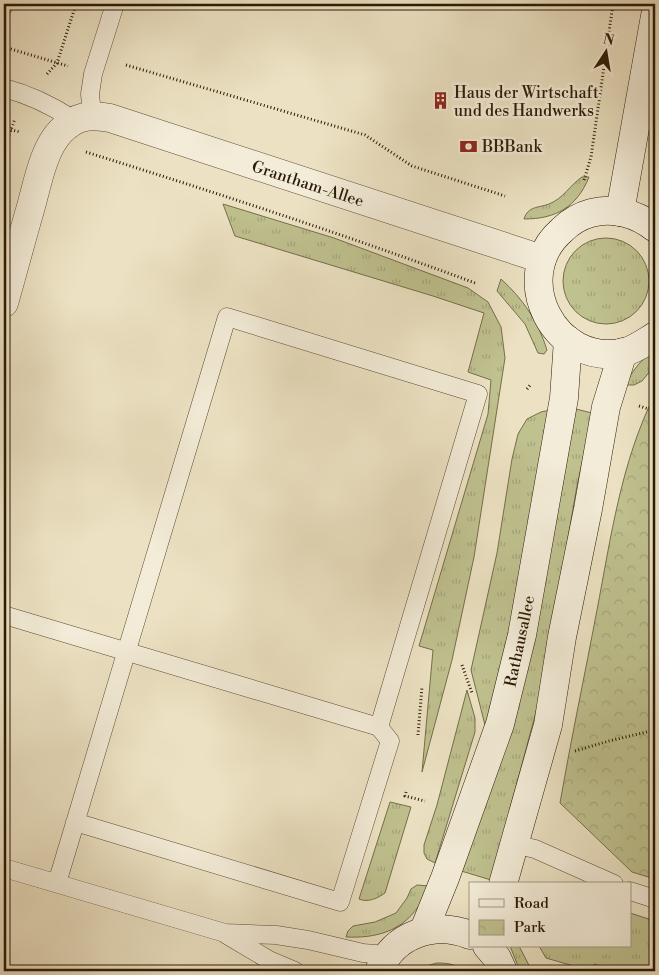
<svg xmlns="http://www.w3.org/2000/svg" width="659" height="975" viewBox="0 0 659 975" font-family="'Libre Bodoni',serif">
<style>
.grass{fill:url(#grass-tufts);stroke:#756e4a}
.park{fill:url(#park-crowns);stroke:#756e4a}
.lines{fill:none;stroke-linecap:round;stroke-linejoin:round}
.lane-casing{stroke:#5b4c34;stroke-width:19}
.street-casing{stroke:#5b4c34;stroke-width:29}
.secondary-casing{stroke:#2b1a05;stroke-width:29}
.path{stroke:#2b1a05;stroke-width:3;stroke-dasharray:1 2.5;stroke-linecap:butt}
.lane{stroke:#f3ecd8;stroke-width:18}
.street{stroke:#f3ecd8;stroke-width:28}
.secondary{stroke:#f3ecd8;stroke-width:28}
.labels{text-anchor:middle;stroke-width:5;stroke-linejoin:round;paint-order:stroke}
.poi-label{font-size:16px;fill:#2b1a05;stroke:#f3ecd8;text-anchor:start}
.street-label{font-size:16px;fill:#2b1a05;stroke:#f3ecd8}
</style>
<defs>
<pattern id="grass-tufts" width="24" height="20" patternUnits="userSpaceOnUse" patternTransform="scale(1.25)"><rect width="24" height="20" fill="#bfc18f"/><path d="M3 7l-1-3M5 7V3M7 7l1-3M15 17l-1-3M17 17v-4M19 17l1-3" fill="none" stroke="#a4a57a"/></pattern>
<pattern id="park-crowns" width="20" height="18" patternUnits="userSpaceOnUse" patternTransform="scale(1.25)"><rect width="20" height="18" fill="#bfc18f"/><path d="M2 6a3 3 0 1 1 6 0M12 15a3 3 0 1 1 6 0" fill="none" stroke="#a4a57a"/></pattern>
</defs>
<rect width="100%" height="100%" fill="#ece2c3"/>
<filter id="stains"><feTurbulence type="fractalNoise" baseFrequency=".004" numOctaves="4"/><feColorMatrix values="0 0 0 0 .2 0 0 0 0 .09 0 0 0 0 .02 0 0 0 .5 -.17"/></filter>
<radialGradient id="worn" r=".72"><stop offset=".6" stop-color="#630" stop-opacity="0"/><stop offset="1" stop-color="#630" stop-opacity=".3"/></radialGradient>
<g class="grass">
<path d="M582,177h7c-12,30 -33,42 -65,42 4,-13 14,-11 25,-15 15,-6 20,-18 33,-27z"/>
<path d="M223,204l111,34 134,50 20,14 13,25 4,31 -31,199 -22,103 -30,112 11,-122 -14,-4 69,-232 3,-34 -23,-8 16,-59 -51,-17 -198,-60z"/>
<circle cx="606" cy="281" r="43"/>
<path d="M501,279c22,20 37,42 46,71l-3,4 -6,-1 -13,-29 -28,-33z"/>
<path d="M655,349v16l-13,16 -8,4h-8c5,-14 17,-27 29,-36z"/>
<path d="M572,408l24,6 -12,39 -7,33 -36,207 -50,187 -33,-10z"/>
<path d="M550,410c-16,107 -37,214 -64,319l-15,-59 26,-117 15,-94 6,-25 9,-15 14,-7z"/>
<path d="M467,690l8,28v14l-40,131 -8,-4 -3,-6v-8l13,-40z"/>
<path d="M390,802l21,5 -26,86c-7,5 -17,10 -26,6z"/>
<path d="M417,885l12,1c-15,39 -43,53 -83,51l2,-6 5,-5 22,-4 21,-9 11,-15 4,-9z"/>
<path d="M630,913l25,8v50h-35l-26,-7 -2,7h-1l-45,-13 -7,-12h91z"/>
<path d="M510,946h9l13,25h-12z"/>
<path d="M437,963c10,0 19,1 27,8h-45l7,-5z"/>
</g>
<path class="park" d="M655,394v485l-23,-7 -72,-69c11,-64 25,-129 37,-193 14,-73 24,-148 58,-216z"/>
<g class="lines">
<defs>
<g id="lane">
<path d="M4,6l1,-2"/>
<path d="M4,88c27,7 47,17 70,32"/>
<path d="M92,115l-2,-21 3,-20 22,-70"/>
<path d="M4,615l375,112"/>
<path d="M514,844l21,5 79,35"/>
<path d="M4,868l221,65 51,2 32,5 55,13 24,2"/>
<path d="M57,883l170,-566 251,77 -99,333 11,14 -50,161 -265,-80"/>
<path d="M630,891l25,8"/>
<path d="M227,935l42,25 26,11"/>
</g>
<path id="street" d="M4,303c9,-31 17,-62 26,-93 7,-24 13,-61 31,-79 15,-15 28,-17 49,-13l432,141"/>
<g id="secondary">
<path d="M620,212l35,-196"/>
<path d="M655,228c-18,-14 -41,-21 -64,-15 -11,3 -21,9 -29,17 -54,47 -7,139 63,122 11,-3 20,-10 30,-16"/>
<path d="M503,884l45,-159 14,-88 26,-128 18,-102 17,-55"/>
<path d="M424,930l21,-52 55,-154 22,-89 42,-237 4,-58"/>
<path d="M487,946l10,12 6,13"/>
<path d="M379,971c15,-37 55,-50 91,-36"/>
</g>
</defs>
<use href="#lane" class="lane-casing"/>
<use href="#street" class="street-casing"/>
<use href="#secondary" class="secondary-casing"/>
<g class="path">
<path d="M4,47l64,19"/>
<path d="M126,65l239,70 47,31 93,30"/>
<path d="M47,74l10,-11 19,-59"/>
<path d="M4,128l16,4"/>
<path d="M4,148l11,-29"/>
<path d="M86,152c131,41 260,83 389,131"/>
<path d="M584,180l7,-23 22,-153"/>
<path d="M527,389l4,-5"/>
<path d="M639,406l16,5"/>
<path d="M462,665l10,28"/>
<path d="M418,735l4,-48"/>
<path d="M575,751l34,-10 46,-11"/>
<path d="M406,792l-1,4 20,5"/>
<path d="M596,971h4"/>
</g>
<use href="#lane" class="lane"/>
<use href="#street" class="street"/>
<use href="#secondary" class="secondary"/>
</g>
<defs>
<symbol id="building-bare" viewBox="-9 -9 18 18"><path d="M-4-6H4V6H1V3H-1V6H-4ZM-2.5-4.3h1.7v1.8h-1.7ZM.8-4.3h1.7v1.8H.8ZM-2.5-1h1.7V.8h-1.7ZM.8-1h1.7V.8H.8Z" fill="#8f2418" stroke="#f3ecd8" stroke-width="2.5" paint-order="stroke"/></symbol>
<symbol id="bank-bare" viewBox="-9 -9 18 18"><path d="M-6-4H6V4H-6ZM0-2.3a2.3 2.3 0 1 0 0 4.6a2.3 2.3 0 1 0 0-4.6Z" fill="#8f2418" stroke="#f3ecd8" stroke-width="2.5" paint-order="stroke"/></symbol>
</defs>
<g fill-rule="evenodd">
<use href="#building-bare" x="428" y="88" width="25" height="25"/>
<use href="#bank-bare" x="456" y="134" width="25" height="25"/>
</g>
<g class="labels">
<g class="poi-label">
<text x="454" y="98">Haus der Wirtschaft<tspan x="454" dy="18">und des Handwerks</tspan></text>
<text x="482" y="152">BBBank</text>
</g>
<g class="street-label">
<text transform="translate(308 183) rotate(18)" y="6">Grantham-Allee</text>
<text transform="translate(519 641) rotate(-78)" y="6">Rathausallee</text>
</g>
</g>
<rect width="659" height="975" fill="none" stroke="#ece2c3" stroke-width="20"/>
<rect x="5" y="5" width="649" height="965" fill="none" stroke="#2b1a05" stroke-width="2.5"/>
<rect x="10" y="10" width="639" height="955" fill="none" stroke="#2b1a05"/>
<rect x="469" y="882" width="162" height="65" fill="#f3ecd8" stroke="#a39884"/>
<rect x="479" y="899" width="25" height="8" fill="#f3ecd8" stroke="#a39884"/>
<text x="514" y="908" font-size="15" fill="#2b1a05">Road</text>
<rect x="479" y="920" width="25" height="15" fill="url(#park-crowns)" stroke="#a39884"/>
<text x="514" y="932" font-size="15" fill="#2b1a05">Park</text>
<g transform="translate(606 52) rotate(12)" stroke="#f3ecd8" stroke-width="4" paint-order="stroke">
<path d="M0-4L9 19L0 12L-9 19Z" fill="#2b1a05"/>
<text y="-8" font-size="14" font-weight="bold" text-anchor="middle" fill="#2b1a05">N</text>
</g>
<rect width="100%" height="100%" filter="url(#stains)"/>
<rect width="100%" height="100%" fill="url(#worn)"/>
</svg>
